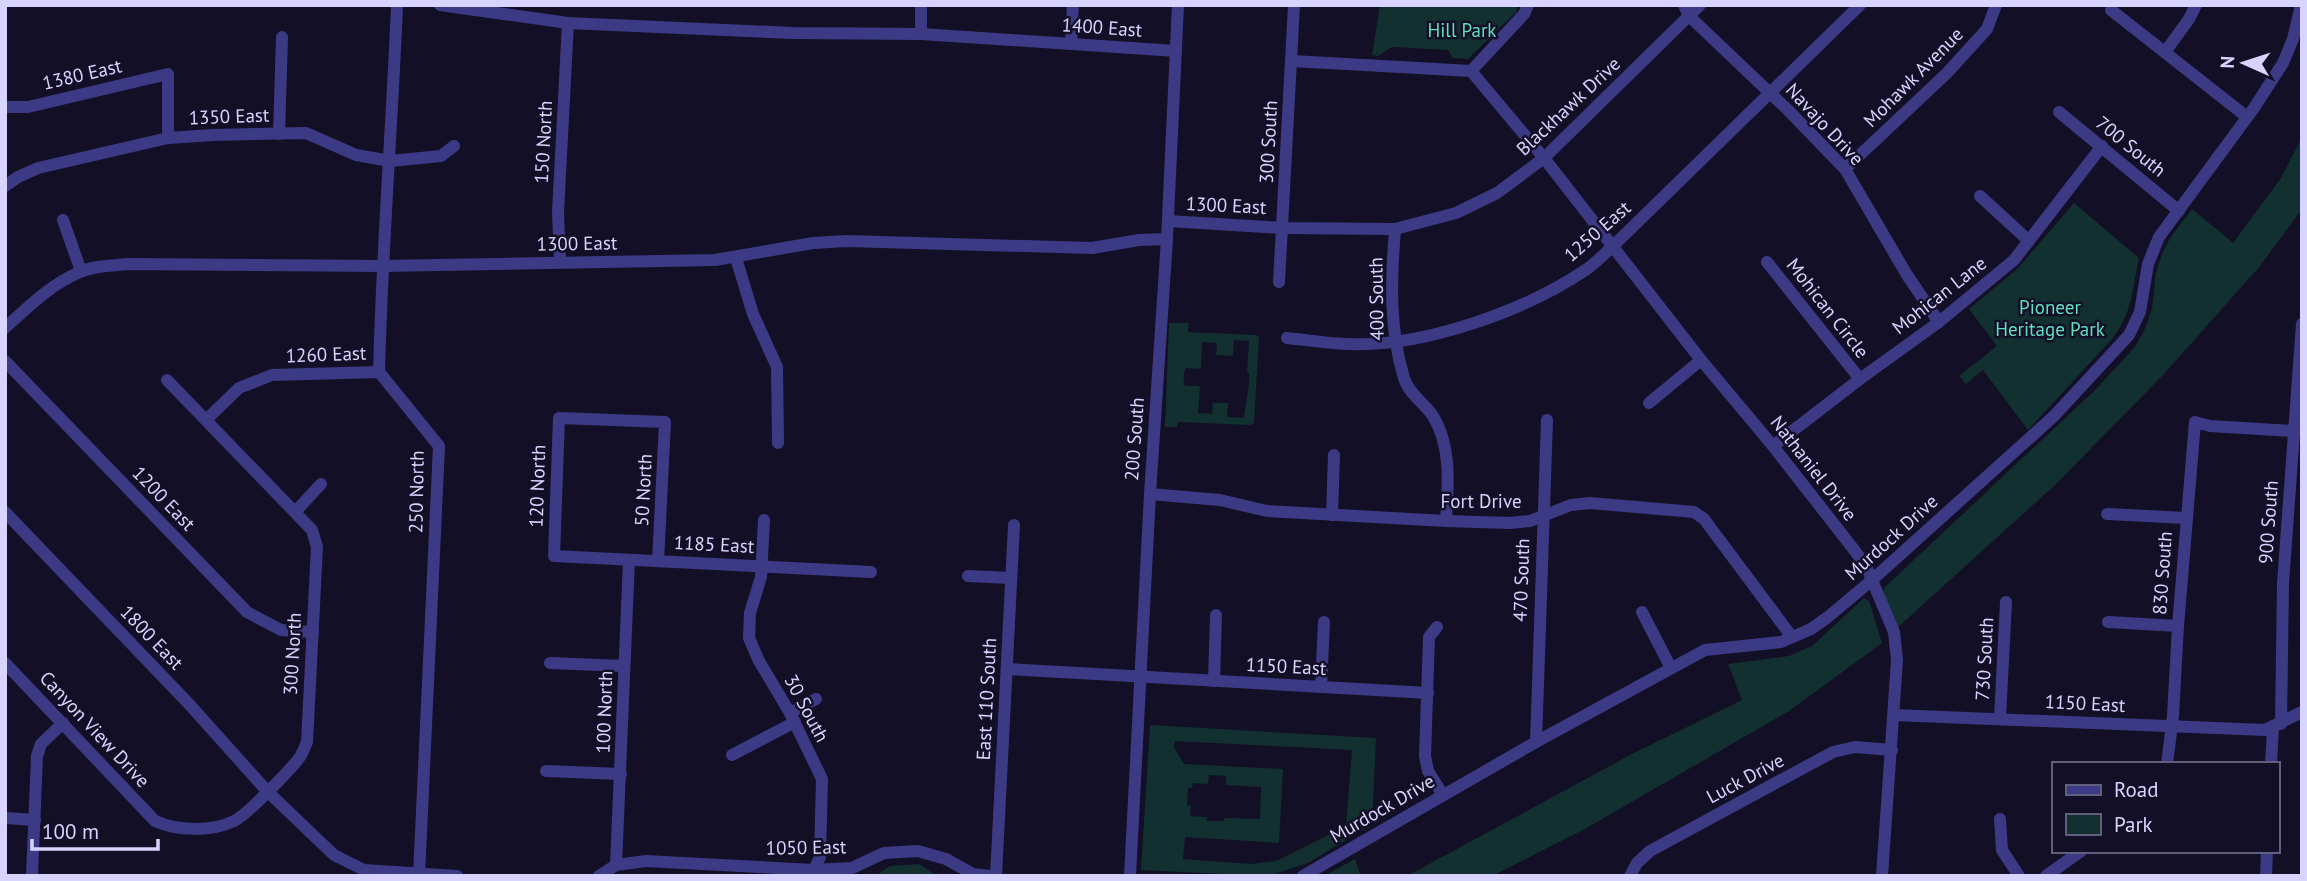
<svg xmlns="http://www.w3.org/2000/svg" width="2307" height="881" viewBox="0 0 2307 881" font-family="'PT Sans',sans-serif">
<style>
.green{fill:#12302f;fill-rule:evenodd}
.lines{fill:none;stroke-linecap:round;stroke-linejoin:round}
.minor{stroke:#3d3a85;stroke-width:12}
.labels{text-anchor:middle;stroke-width:5;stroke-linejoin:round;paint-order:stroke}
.street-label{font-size:19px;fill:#d9d4ff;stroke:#130f26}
.park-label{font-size:19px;fill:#5fe0c0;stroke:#130f26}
</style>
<rect width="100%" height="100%" fill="#130f26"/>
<g class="green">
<path d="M1380,5h139l-3,7 -48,47 -15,-1 -5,-8 -56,-3 -14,9 -6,-1z"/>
<path d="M2302,137v72l-42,57 -96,108 -108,110 -159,144 -15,-33 3,-8 209,-196 41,-44 9,-16 8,-22 4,-37 7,-21 9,-16 20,-26 41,34 48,-65z"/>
<path d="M2074,203l65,55c-7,32 -6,54 -27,81l-84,91 -45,-60 -17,14 -7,-8 38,-30 -28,-37 48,-40z"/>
<path d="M1169,323h20l-1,9 68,3 3,2 -5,86 -4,2 -72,-3 -1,5h-12zM1234,340l15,1 -2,32h2c2,5 -4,34 -5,45l-17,-1 1,-14h-15l-1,11 -14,-1 2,-27h-15c-2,-7 -2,-13 1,-18l15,1 1,-27 15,1 -1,12 17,1z"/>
<path d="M1864,598l5,3 13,42 -93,68 -206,119 -91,46h-85l223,-121 112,-55 -14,-36 61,-8 23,-10z"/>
<path d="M1150,725l226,13 -4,86 -64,39 -40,13 -127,-6zM1175,741l177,9 -6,76 -70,35 -25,3 -68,-5 2,-22 94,6 4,-74 -99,-5 -10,-17zM1209,775l17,1v9l35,2 -1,32 -36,-1v3h-17v-4l-17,-1 1,-10 -4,-1 1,-17h4l1,-5 15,1z"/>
<path d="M1355,859l6,17h-37z"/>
<path d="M919,864l18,12h-62l15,-10z"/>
</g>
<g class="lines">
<g class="minor">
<path d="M397,5c-5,122 -15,244 -18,367l60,74 -20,430"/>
<path d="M440,5l128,18 225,10 128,1 255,17"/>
<path d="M921,5v29"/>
<path d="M1684,5l5,11 99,94 57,59 62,106 32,47"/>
<path d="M2111,10l136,107"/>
<path d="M1071,44l2,-39"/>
<path d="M2165,52l24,-33 7,-14"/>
<path d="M1292,61l179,10"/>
<path d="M1471,71l73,87 157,202 72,86 82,105 11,15 28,66 3,28 -15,216"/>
<path d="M1471,71l53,-57 4,-9"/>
<path d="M5,107h23l140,-33v64"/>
<path d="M2059,112l120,99"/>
<path d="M279,134l3,-97"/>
<path d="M1845,169l102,-96 40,-44 9,-24"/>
<path d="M5,186l13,-9 20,-9 130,-30 45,-3 93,-2 50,22 34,6 51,-5 13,-10"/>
<path d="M1980,196l49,45"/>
<path d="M63,220l18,51"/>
<path d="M1168,221l114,7 113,1 61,-16 41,-20 47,-35 156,-153"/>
<path d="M1395,229c-4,51 -6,100 9,149 4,15 21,26 29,38 19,31 15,70 13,105"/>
<path d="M736,258l17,56 24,53 1,76"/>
<path d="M560,262l-2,-50 10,-189"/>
<path d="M1767,262l93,117"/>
<path d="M1279,282l15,-277"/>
<path d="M5,328c23,-21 46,-44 75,-56 15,-7 32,-6 48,-8l254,2 333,-6 98,-17 33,-2 246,7 47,-8 28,-1"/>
<path d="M1287,338c21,2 43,6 64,6 72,3 173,-33 233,-73 10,-6 19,-16 28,-24l248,-242"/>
<path d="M5,361l242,251 34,18 32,2"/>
<path d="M1649,403l52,-43"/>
<path d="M207,419l32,-31 33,-13 107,-3"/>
<path d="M1773,446l87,-67 79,-57 75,-62 88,-114"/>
<path d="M1150,494l70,6 47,11 179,10 63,2 21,-2 41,-16 19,-2 104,9 10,7 88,118"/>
<path d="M5,512l184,192 78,87 67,64 30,15 93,6"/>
<path d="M295,512l26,-28"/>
<path d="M2107,514l79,4"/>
<path d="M1332,515l2,-60"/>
<path d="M764,520l-3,57 -11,36 -1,25 10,23 31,52 32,66 -2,78 -6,13"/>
<path d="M658,561l7,-139 -106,-4 -5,138 317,16"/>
<path d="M968,576l43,2"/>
<path d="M1642,612l29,56"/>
<path d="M2108,622l70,4"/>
<path d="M1437,627l-8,10 -4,119 3,15 15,24"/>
<path d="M5,663l150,158c22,10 57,11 79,0 13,-6 57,-52 66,-64 3,-5 5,-10 7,-15l10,-195 -5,-17 -145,-150"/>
<path d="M550,663l74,3"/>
<path d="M1007,669l421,24"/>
<path d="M1214,681l2,-66"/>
<path d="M1321,687l3,-65"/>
<path d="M790,713l26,-14"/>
<path d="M1894,715l371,15 37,-18"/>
<path d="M2000,718l6,-116"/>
<path d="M2281,724l2,-141 19,-259"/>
<path d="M1536,742l11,-322"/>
<path d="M732,755l63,-33"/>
<path d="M2167,764l6,-48 5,-90 17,-204 15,4 83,5"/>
<path d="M2271,764l2,-36"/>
<path d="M546,771l75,3"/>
<path d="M5,818l30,2"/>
<path d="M2000,819l2,31 17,26"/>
<path d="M616,865l13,-305"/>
<path d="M32,876l5,-120 4,-12 22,-21"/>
<path d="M599,876l17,-11 30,-4 168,9 38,-2 32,-15 34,-2 28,8 27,15 17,2"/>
<path d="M996,876l18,-351"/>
<path d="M1130,876l20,-382 17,-255 11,-234"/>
<path d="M1303,876l233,-134 169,-92 76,-8 30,-13 17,-12 44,-37 182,-164 75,-81 11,-23 8,-48 11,-27 95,-129 29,-45 10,-24 8,-34"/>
<path d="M1630,876l7,-13 13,-12 183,-99 22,-5 37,3"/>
<path d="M2046,876l35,-25"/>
<path d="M2266,876l1,-25"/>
</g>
</g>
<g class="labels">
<g class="street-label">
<text transform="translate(1102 27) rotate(4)" y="7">1400 East</text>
<text transform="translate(82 74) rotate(-13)" y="7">1380 East</text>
<text transform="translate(1913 77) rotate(-45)" y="7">Mohawk Avenue</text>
<text transform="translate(1568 106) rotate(-43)" y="7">Blackhawk Drive</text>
<text transform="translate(229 116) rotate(-2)" y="7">1350 East</text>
<text transform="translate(1825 124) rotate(47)" y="7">Navajo Drive</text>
<text transform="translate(543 142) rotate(-87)" y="7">150 North</text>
<text transform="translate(1268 142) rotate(-87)" y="7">300 South</text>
<text transform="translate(2131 146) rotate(39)" y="7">700 South</text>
<text transform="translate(1226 205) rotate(3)" y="7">1300 East</text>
<text transform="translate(1597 231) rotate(-41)" y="7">1250 East</text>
<text transform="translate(577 243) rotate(-1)" y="7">1300 East</text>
<text transform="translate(1939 295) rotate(-38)" y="7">Mohican Lane</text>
<text transform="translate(1376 299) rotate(-91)" y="7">400 South</text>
<text transform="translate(1828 308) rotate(52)" y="7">Mohican Circle</text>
<text transform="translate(326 354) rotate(-2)" y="7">1260 East</text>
<text transform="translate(1134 439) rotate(-86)" y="7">200 South</text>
<text transform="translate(1814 468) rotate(52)" y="7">Nathaniel Drive</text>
<text transform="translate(537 486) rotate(-88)" y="7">120 North</text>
<text transform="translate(643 490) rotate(-87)" y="7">50 North</text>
<text transform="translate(416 492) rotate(-89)" y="7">250 North</text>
<text transform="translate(164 498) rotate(46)" y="7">1200 East</text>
<text x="1481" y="508">Fort Drive</text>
<text transform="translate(2268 522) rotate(-86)" y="7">900 South</text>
<text transform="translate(1891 537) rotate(-42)" y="7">Murdock Drive</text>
<text transform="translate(714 544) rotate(3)" y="7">1185 East</text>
<text transform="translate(2162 573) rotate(-86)" y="7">830 South</text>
<text transform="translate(1521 580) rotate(-88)" y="7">470 South</text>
<text transform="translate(152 637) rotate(46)" y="7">1800 East</text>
<text transform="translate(292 654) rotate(-87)" y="7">300 North</text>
<text transform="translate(1984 659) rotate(-87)" y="7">730 South</text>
<text transform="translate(1286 666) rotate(3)" y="7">1150 East</text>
<text transform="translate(986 699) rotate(-87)" y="7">East 110 South</text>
<text transform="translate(2085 703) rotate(3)" y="7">1150 East</text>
<text transform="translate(807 708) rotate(62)" y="7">30 South</text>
<text transform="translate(604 712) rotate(-88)" y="7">100 North</text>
<text transform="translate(95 729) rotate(47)" y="7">Canyon View Drive</text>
<text transform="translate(1745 778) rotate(-28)" y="7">Luck Drive</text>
<text transform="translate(1382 808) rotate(-30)" y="7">Murdock Drive</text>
<text transform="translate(806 847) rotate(-1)" y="7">1050 East</text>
</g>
<g class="park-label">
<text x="1462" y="37">Hill Park</text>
<text x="2050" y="314">Pioneer<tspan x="2050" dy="22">Heritage Park</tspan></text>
</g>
</g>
<rect width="2307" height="881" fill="none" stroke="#d9d4ff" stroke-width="14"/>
<rect x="2052" y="762" width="228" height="91" fill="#130f26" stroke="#625e7d" stroke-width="2"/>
<rect x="2066" y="785" width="35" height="10" fill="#3d3a85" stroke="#625e7d" stroke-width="2"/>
<text x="2114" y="797" font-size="21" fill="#d9d4ff">Road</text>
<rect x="2066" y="814" width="35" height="21" fill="#12302f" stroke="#625e7d" stroke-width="2"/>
<text x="2114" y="832" font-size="21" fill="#d9d4ff">Park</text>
<g transform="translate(2244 63) rotate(273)" stroke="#130f26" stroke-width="5" paint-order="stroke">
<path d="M0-5L12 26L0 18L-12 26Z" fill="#d9d4ff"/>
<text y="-10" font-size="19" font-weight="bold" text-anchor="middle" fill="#d9d4ff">N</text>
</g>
<path d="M32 839v10h126v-10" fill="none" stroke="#d9d4ff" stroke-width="3.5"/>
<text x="42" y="839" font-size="21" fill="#d9d4ff" stroke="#130f26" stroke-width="5" paint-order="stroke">100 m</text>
</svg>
